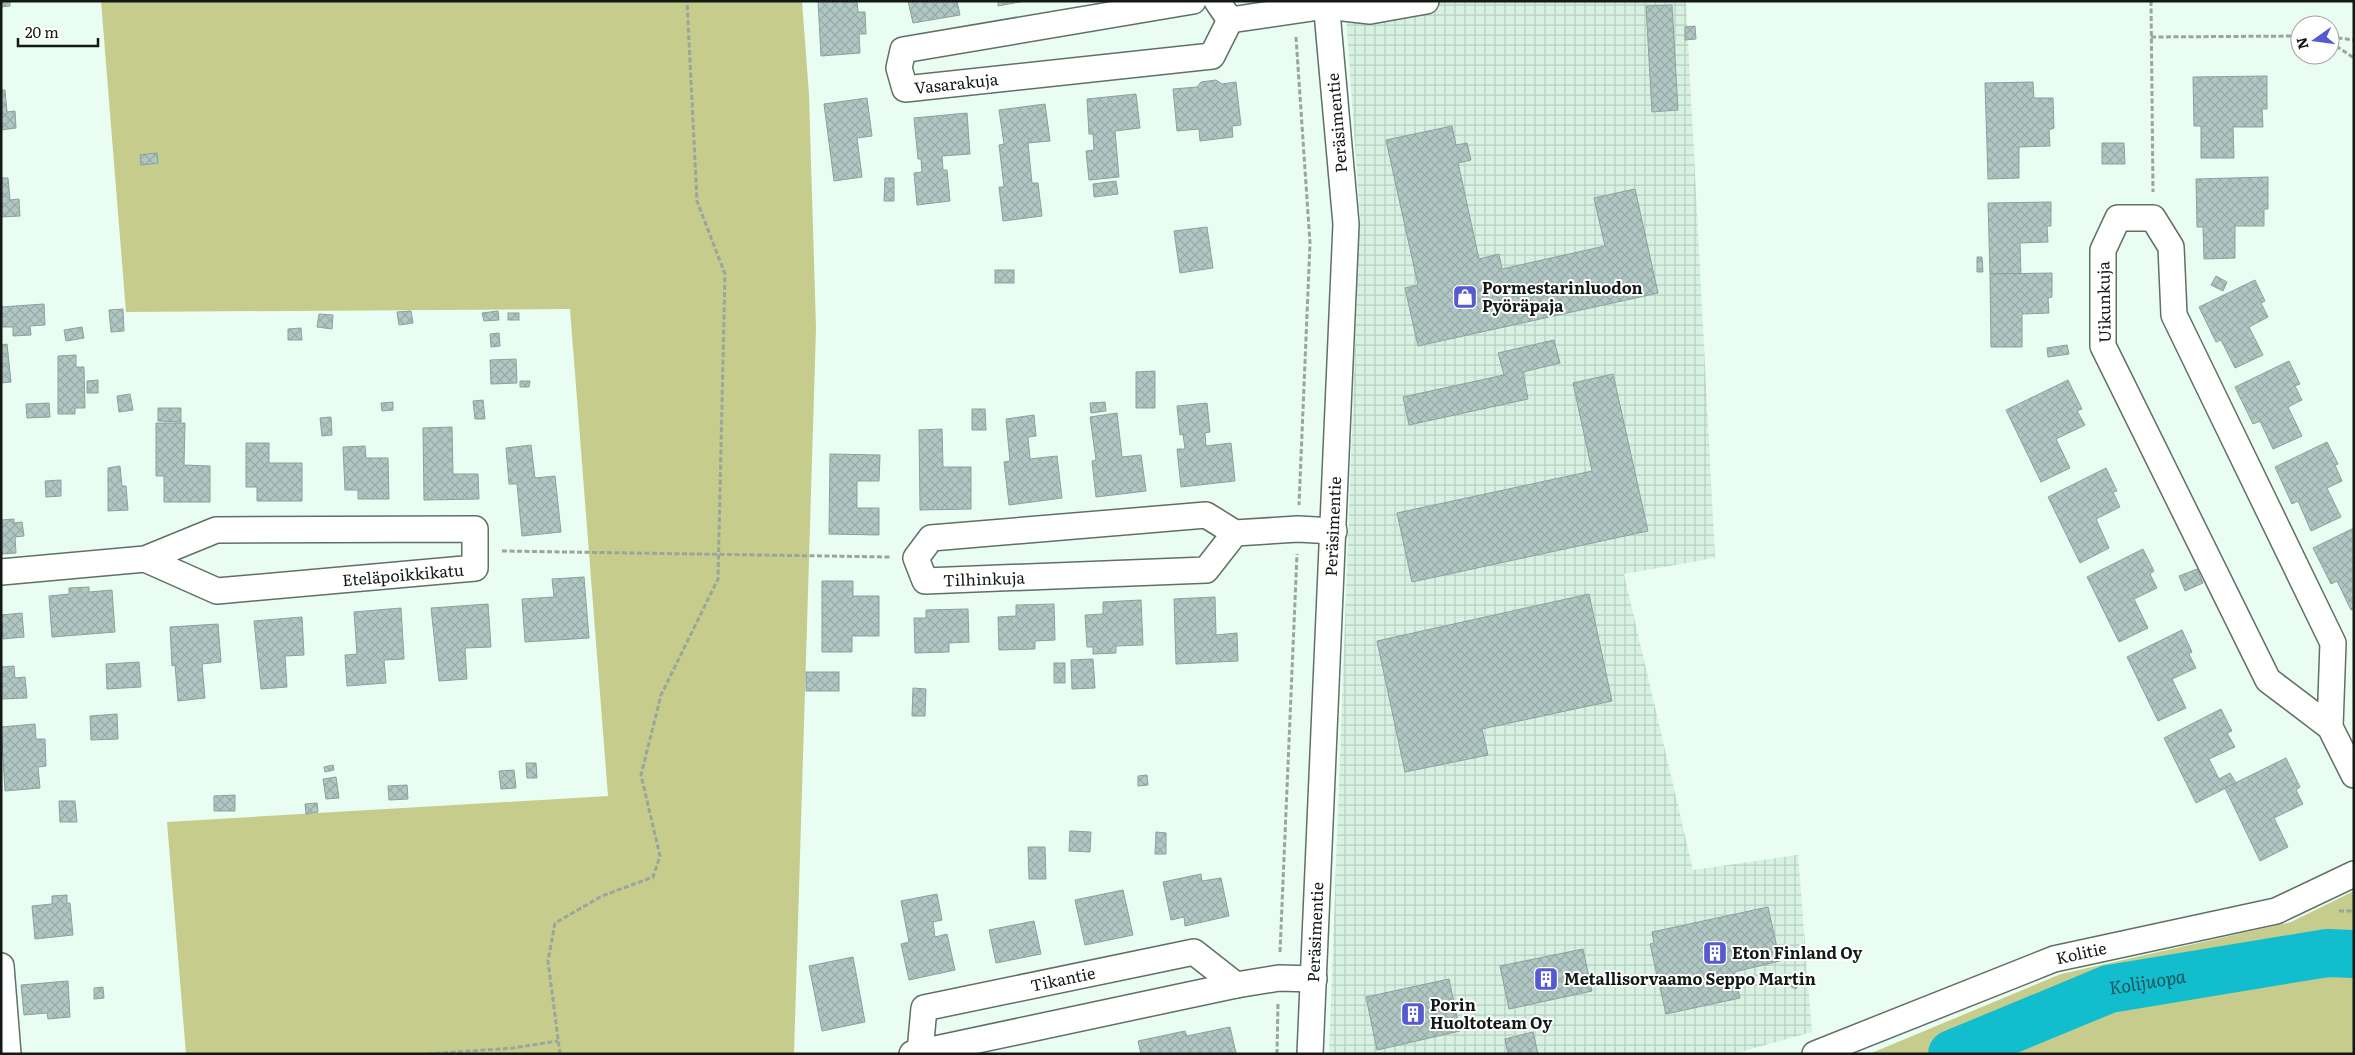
<svg xmlns="http://www.w3.org/2000/svg" width="2355" height="1055" viewBox="0 0 2355 1055" font-family="Literata,serif">
<style>
.industrial{fill:url(#industrial-grid)}
.green{fill:#c5cc8c}
.lines{fill:none;stroke-linecap:round;stroke-linejoin:round}
.river{stroke:#12bdce;stroke-width:48}
.building{fill:url(#building-cross-hatch);stroke:#8ca19e}
.street-casing{stroke:#607067;stroke-width:28}
.path{stroke:#98a69e;stroke-width:3;stroke-dasharray:5 2.5;stroke-linecap:butt}
.street{stroke:#fff;stroke-width:25}
.labels{text-anchor:middle;stroke-width:4;stroke-linejoin:round;paint-order:stroke}
.street-label{font-size:16px;fill:#131915;stroke:#fff}
.poi-label{font-size:16px;font-weight:bold;fill:#131915;stroke:#fff;text-anchor:start}
.water-label{font-size:18px;font-style:italic;fill:#18555c;stroke:#fff}
</style>
<defs>
<pattern id="industrial-grid" width="8" height="8" patternUnits="userSpaceOnUse" patternTransform="scale(1.25)"><rect width="8" height="8" fill="#d7f1e2"/><path d="M0 4h8M4 0v8" fill="none" stroke="#b8cec1"/></pattern>
<pattern id="building-cross-hatch" width="8" height="8" patternUnits="userSpaceOnUse" patternTransform="scale(1.25)"><rect width="8" height="8" fill="#b1c7c3"/><path d="M0 0l8 8M0 8l8-8" fill="none" stroke="#97aaa7"/></pattern>
</defs>
<rect width="100%" height="100%" fill="#eafdf2"/>
<path class="industrial" d="M1345,1h341l29,557 -91,16 69,296 105,-15 14,177 -79,22h-404l31,-838z"/>
<g class="green">
<path d="M101,1h701l7,94 7,233 -22,726h-608l-19,-232 441,-26 -38,-487 -444,3z"/>
<path d="M2354,891v163h-485l192,-80 230,-52z"/>
</g>
<g class="lines">
<path class="river" id="s1" d="M1952,1054l157,-65 218,-36 27,1"/>
</g>
<g class="building">
<path d="M1,1h9v5l-9,1z"/>
<path d="M818,1h39l1,11h7l1,22h-7l1,19 -39,3z"/>
<path d="M908,1h49l3,14 -47,8z"/>
<path d="M998,1h27l-27,5z"/>
<path d="M1672,5l6,105 -26,2 -6,-106z"/>
<path d="M1695,26l1,13 -11,1v-13z"/>
<path d="M2267,76v33h-5l1,18h-30l1,31h-33v-32h-7l-1,-49z"/>
<path d="M1216,80l6,4 14,-2 5,43 -9,1 1,11 -33,4 -1,-12 -22,2 -4,-42 24,-2 4,-5z"/>
<path d="M2033,82l1,16h19l1,30 -5,2 1,16 -31,1v31l-31,1 -3,-96z"/>
<path d="M1,90h4l2,22 8,-1 1,17 -15,2z"/>
<path d="M1136,94l4,34 -25,3 4,46 -30,3 -3,-29 8,-1 -1,-16h-4l-2,-35z"/>
<path d="M867,98l5,38 -15,2 5,39 -28,4 -10,-77z"/>
<path d="M1045,104l5,37 -22,2 4,40h6l4,33 -39,5 -4,-34h5l-5,-42 5,-1 -5,-34z"/>
<path d="M967,113l3,41 -28,2 1,14h4l3,31 -33,4 -3,-32 8,-1 -1,-13h-3l-4,-41z"/>
<path d="M1452,126l4,19 11,-2 4,17 -13,3 21,96 20,-5 3,15 103,-23 -11,-48 41,-9 23,104 -240,53 -13,-58 13,-3 -32,-145z"/>
<path d="M2102,143h22l1,21h-23z"/>
<path d="M157,153l1,10 -17,2 -1,-10z"/>
<path d="M2268,177v32h-4v17h-29v32l-31,1 -1,-32h-6l-1,-48z"/>
<path d="M1,178h7l2,22 9,-1 1,17 -19,1z"/>
<path d="M885,178h9v23h-10z"/>
<path d="M1116,181l2,13 -24,3 -1,-13z"/>
<path d="M2051,202v24h-4l1,16 -28,1 1,31h-31l-2,-71z"/>
<path d="M1207,227l6,41 -33,5 -6,-42z"/>
<path d="M1977,257h5l1,15h-6z"/>
<rect x="995" y="270" width="19" height="13"/>
<path d="M2052,273v24l-4,1 1,15 -27,1v33h-31l-1,-73z"/>
<path d="M2216,276l11,6 -4,9 -12,-6z"/>
<path d="M2255,280l10,21 -4,2 7,14 -19,10 14,28 -28,13 -14,-28 -5,2 -17,-35z"/>
<path d="M44,304l1,21 -15,1 1,9 -18,1v-9h-12v-20z"/>
<path d="M123,309l1,22 -13,1 -2,-22z"/>
<path d="M411,311l2,12 -14,2 -2,-13z"/>
<path d="M498,311l1,9 -15,1 -2,-8z"/>
<rect x="508" y="313" width="11" height="7"/>
<path d="M319,314l14,1 -1,14 -15,-2z"/>
<path d="M82,327l2,11 -18,3 -2,-11z"/>
<path d="M301,328l1,12h-14v-11z"/>
<path d="M499,333l1,13 -9,1 -1,-13z"/>
<path d="M1554,340l6,23 -37,9 5,27 -119,26 -6,-28 101,-22 -6,-22z"/>
<path d="M7,344l4,38 -10,1v-38z"/>
<path d="M2067,345l2,9 -21,3 -1,-9z"/>
<path d="M76,355v12h8l1,41h-10v6h-17v-58z"/>
<path d="M516,359l1,24 -26,1 -1,-24z"/>
<path d="M2289,361l11,23 -5,2 7,14 -14,7 14,29 -29,13 -13,-28 -7,3 -18,-37z"/>
<path d="M1155,371v37h-19v-36z"/>
<path d="M1613,374l35,157 -236,51 -15,-69 195,-42 -19,-88z"/>
<path d="M98,380v13h-11v-12z"/>
<path d="M2068,380l14,29 -5,2 8,14 -29,14 14,29 -29,14 -35,-72z"/>
<path d="M520,381h10l-1,6h-9z"/>
<path d="M130,394l3,16 -14,2 -2,-16z"/>
<path d="M483,400l2,19h-10l-2,-18z"/>
<path d="M393,402v8l-11,1 -1,-8z"/>
<path d="M1105,402l1,9 -15,2 -1,-10z"/>
<path d="M49,403l1,14 -23,1 -1,-14z"/>
<path d="M1207,403l3,29 -5,1 1,13 25,-3 4,38 -54,6 -4,-38h8l-2,-15 -3,1 -3,-29z"/>
<path d="M158,408h23v14l-23,-1z"/>
<path d="M972,409h13l1,21h-14z"/>
<path d="M1117,413l5,44 19,-2 5,36 -50,6 -4,-36 4,-1 -6,-43z"/>
<path d="M1034,415l2,21 -8,1 2,22 27,-3 5,42 -53,7 -5,-43 6,-1 -4,-42z"/>
<path d="M331,417l1,18 -10,1 -2,-18z"/>
<path d="M156,423h29l-1,42 26,1v36h-46v-26h-8z"/>
<path d="M452,427l1,47h25l1,25 -55,1 -1,-72z"/>
<path d="M942,429l1,38h28v42l-51,1 -1,-80z"/>
<path d="M2327,442l11,22 -3,1 7,16 -15,7 14,29 -30,14 -13,-30 -6,3 -17,-37z"/>
<path d="M246,443h23v20h33v38h-45v-14h-11z"/>
<path d="M531,445l4,33 20,-2 6,56 -39,4 -5,-52h-8l-3,-36z"/>
<path d="M365,446l1,12h22l1,41h-31v-9h-13l-2,-43z"/>
<path d="M830,454l50,1 -1,26h-22v27h22v27l-50,-1z"/>
<path d="M120,466l2,20h4l2,24 -20,1v-43z"/>
<path d="M2106,468l11,23 -4,1 7,15 -24,12 13,29 -29,15 -32,-66z"/>
<path d="M61,480v16l-15,1 -1,-16z"/>
<path d="M14,519v4l8,-1 2,14 -9,1 1,16 -15,1v-34z"/>
<path d="M2354,528v81l-3,1 -14,-29 -6,3 -18,-36z"/>
<path d="M2143,549l11,22 -4,3 7,14 -23,11 14,29 -29,14 -32,-65z"/>
<path d="M2197,569l6,14 -18,8 -6,-15z"/>
<path d="M584,577l5,61 -64,4 -3,-43 32,-2 -2,-18z"/>
<path d="M822,581h31v15h26v40h-27v16h-30z"/>
<path d="M89,587v5l23,-2 3,42 -63,5 -3,-41 20,-2v-6z"/>
<path d="M1589,594l23,107 -130,28 6,26 -83,17 -28,-131z"/>
<path d="M1215,597l1,38 21,-2 1,28 -62,3 -2,-65z"/>
<path d="M1141,600l2,45 -27,1v7l-23,1v-7h-6l-2,-32 18,-1v-12z"/>
<path d="M488,604l3,43 -26,1 2,31 -28,2 -8,-73z"/>
<path d="M1054,604l1,36 -20,1v8l-36,1 -1,-33 18,-1v-11z"/>
<path d="M401,608l3,51 -20,1 2,23 -39,3 -2,-31 12,-1 -3,-42z"/>
<path d="M968,609l1,33 -20,1v9l-34,1 -1,-35h12v-8z"/>
<path d="M22,613l2,24 -21,2 -2,-24z"/>
<path d="M302,617l2,38 -19,1 2,31 -26,2 -7,-68z"/>
<path d="M218,624l3,38 -19,2 3,34 -27,3 -3,-36 -3,1 -2,-39z"/>
<path d="M2182,630l10,22 -3,2 7,14 -24,11 14,29 -28,13 -31,-64z"/>
<path d="M1093,659l2,29 -23,1 -1,-29z"/>
<path d="M139,662l2,25 -34,2 -1,-25z"/>
<rect x="1054" y="663" width="11" height="20"/>
<path d="M14,666l1,12 10,-1 2,21 -26,1v-32z"/>
<rect x="806" y="672" width="33" height="19"/>
<path d="M913,688l13,1 -1,27h-13z"/>
<path d="M2221,709l11,22 -5,2 8,14 -26,12 10,20 11,-6 6,10 -40,20 -32,-65z"/>
<path d="M117,714l1,25 -27,1 -1,-24z"/>
<path d="M35,724l1,15h9l1,27 -8,1 2,21 -35,3 -4,-64z"/>
<path d="M2286,758l14,29 -4,3 7,14 -29,14 14,29 -28,14 -35,-73z"/>
<path d="M526,763h10l1,15h-10z"/>
<path d="M333,765l1,5 -9,2 -1,-5z"/>
<path d="M514,770l2,18 -15,1 -2,-18z"/>
<path d="M1147,775l1,10 -10,1v-10z"/>
<path d="M336,777l3,21 -13,1 -3,-20z"/>
<path d="M407,785l1,14 -19,1 -1,-14z"/>
<path d="M235,795v16h-21v-15z"/>
<path d="M59,801h16l2,21h-17z"/>
<path d="M317,803l1,9 -12,2 -1,-10z"/>
<path d="M1070,831l21,1 -1,20 -21,-1z"/>
<path d="M1156,832l10,1v21h-11z"/>
<path d="M1028,847h17l1,32h-17z"/>
<path d="M1201,874l1,7 19,-3 8,38 -44,10 -1,-9 -13,3 -8,-38z"/>
<path d="M1123,890l10,45 -48,10 -10,-45z"/>
<path d="M937,894l5,26 -9,2 2,15 12,-3 8,36 -46,10 -8,-36 8,-2 -8,-41z"/>
<path d="M67,895v8h3l3,32 -38,4 -3,-33 20,-2v-8z"/>
<path d="M1768,907l12,54 -46,11 6,26 -74,16 -16,-70 4,-1 -2,-11z"/>
<path d="M1034,921l7,33 -45,9 -7,-33z"/>
<path d="M1583,949l9,42 -83,18 -9,-43z"/>
<path d="M853,957l12,65 -43,9 -13,-65z"/>
<path d="M1789,974l12,6 -5,9 -11,-5z"/>
<path d="M1449,979l11,52 -83,19 -11,-53z"/>
<path d="M68,981l2,36 -22,2 -1,-6 -23,2 -3,-30z"/>
<path d="M103,987l1,11 -10,1v-11z"/>
<path d="M1230,1027l6,26 -95,1 -3,-13 47,-10 2,5z"/>
<path d="M1533,1032l5,22h-30l-3,-15z"/>
</g>
<g class="lines">
<defs>
<g id="street">
<path id="s2" d="M1193,1l-290,49 -4,18 6,21 307,-33 18,-36"/>
<path d="M1217,1l13,19"/>
<path d="M1230,20l96,-14 44,5 56,-10"/>
<path d="M1235,533l-29,37 -281,11 -9,-23 15,-20 275,-23 29,18 63,-4 36,2"/>
<path d="M1,572l144,-13 71,-29 259,-1v39l-258,23 -72,-32"/>
<path d="M2330,727l3,-84 -159,-328 -3,-68 -18,-29h-35l-15,32v96l165,334 62,47 24,48"/>
<path d="M1,966l7,88"/>
<path id="s3" d="M920,1052l4,-44 270,-56 42,33"/>
<path d="M912,1054l324,-69 43,-7 35,1"/>
<path id="s4" d="M1310,1054l36,-830 -20,-223"/>
<path id="s5" d="M1815,1054l239,-95 222,-48 78,-37"/>
</g>
</defs>
<use href="#street" class="street-casing"/>
<g class="path">
<path d="M2151,1l2,191"/>
<path d="M1296,37l14,206 -11,262"/>
<path d="M2151,37l149,-1"/>
<path d="M2330,37l24,3"/>
<path d="M2330,42l24,16"/>
<path d="M502,551l388,6"/>
<path d="M2339,911h15"/>
<path d="M1280,952l17,-398"/>
<path d="M428,1054l85,-6 45,-7"/>
<path d="M560,1054l-12,-93 7,-38 47,-27 51,-19 7,-21 -19,-81 20,-80 57,-116 7,-305 -28,-73 -10,-200"/>
<path d="M1277,1054l1,-51"/>
</g>
<use href="#street" class="street"/>
</g>
<defs>
<symbol id="shop-square" viewBox="-11 -11 22 22"><rect x="-9" y="-9" width="18" height="18" rx="4" fill="#5659d0" stroke="#fff"/><path d="M-5-2.5h2.3a2.7 3.5 0 0 1 5.4 0H5L5.5 6h-11ZM-1.5-2.5h3a1.5 2.3 0 0 0-3 0Z" fill="#fff"/></symbol>
<symbol id="building-square" viewBox="-11 -11 22 22"><rect x="-9" y="-9" width="18" height="18" rx="4" fill="#5659d0" stroke="#fff"/><path d="M-4-6H4V6H1V3H-1V6H-4ZM-2.5-4.3h1.7v1.8h-1.7ZM.8-4.3h1.7v1.8H.8ZM-2.5-1h1.7V.8h-1.7ZM.8-1h1.7V.8H.8Z" fill="#fff"/></symbol>
</defs>
<g fill-rule="evenodd">
<use href="#shop-square" x="1451" y="283" width="28" height="28"/>
<use href="#building-square" x="1701" y="939" width="28" height="28"/>
<use href="#building-square" x="1532" y="965" width="28" height="28"/>
<use href="#building-square" x="1399" y="1000" width="28" height="28"/>
</g>
<g class="labels">
<g class="street-label">
<text dy="6" stroke="none"><textPath href="#s2" startOffset="386">Vasarakuja</textPath></text>
<text transform="translate(1337 123) rotate(-95)" y="6">Peräsimentie</text>
<text transform="translate(2104 302) rotate(-91)" y="6">Uikunkuja</text>
<text dy="6" stroke="none"><textPath href="#s4" startOffset="528">Peräsimentie</textPath></text>
<text transform="translate(403 575) rotate(-5)" y="6">Eteläpoikkikatu</text>
<text transform="translate(984 579) rotate(-2)" y="6">Tilhinkuja</text>
<text dy="6" stroke="none"><textPath href="#s4" startOffset="122">Peräsimentie</textPath></text>
<text dy="6" stroke="none"><textPath href="#s5" startOffset="285">Kolitie</textPath></text>
<text dy="6" stroke="none"><textPath href="#s3" startOffset="186">Tikantie</textPath></text>
</g>
<g class="poi-label">
<text x="1482" y="294">Pormestarinluodon<tspan x="1482" dy="18">Pyöräpaja</tspan></text>
<text x="1732" y="959">Eton Finland Oy</text>
<text x="1564" y="985">Metallisorvaamo Seppo Martin</text>
<text x="1430" y="1011">Porin<tspan x="1430" dy="18">Huoltoteam Oy</tspan></text>
</g>
<g class="water-label">
<text dy="6" stroke="none"><textPath href="#s1" startOffset="209">Kolijuopa</textPath></text>
</g>
</g>
<rect width="2355" height="1055" fill="none" stroke="#131915" stroke-width="5"/>
<g transform="translate(2315 40) rotate(256)"><circle r="24" fill="#ffffff" stroke="#a1a3a1"/>
<path d="M0-4L9 19L0 12L-9 19Z" fill="#5659d0"/>
<text y="-8" font-size="14" font-weight="bold" text-anchor="middle" fill="#131915">N</text>
</g>
<path d="M18 38v8h80v-8" fill="none" stroke="#131915" stroke-width="2.5"/>
<text x="25" y="38" font-size="15" fill="#131915" stroke="#ffffff" stroke-width="4" paint-order="stroke">20 m</text>
</svg>
